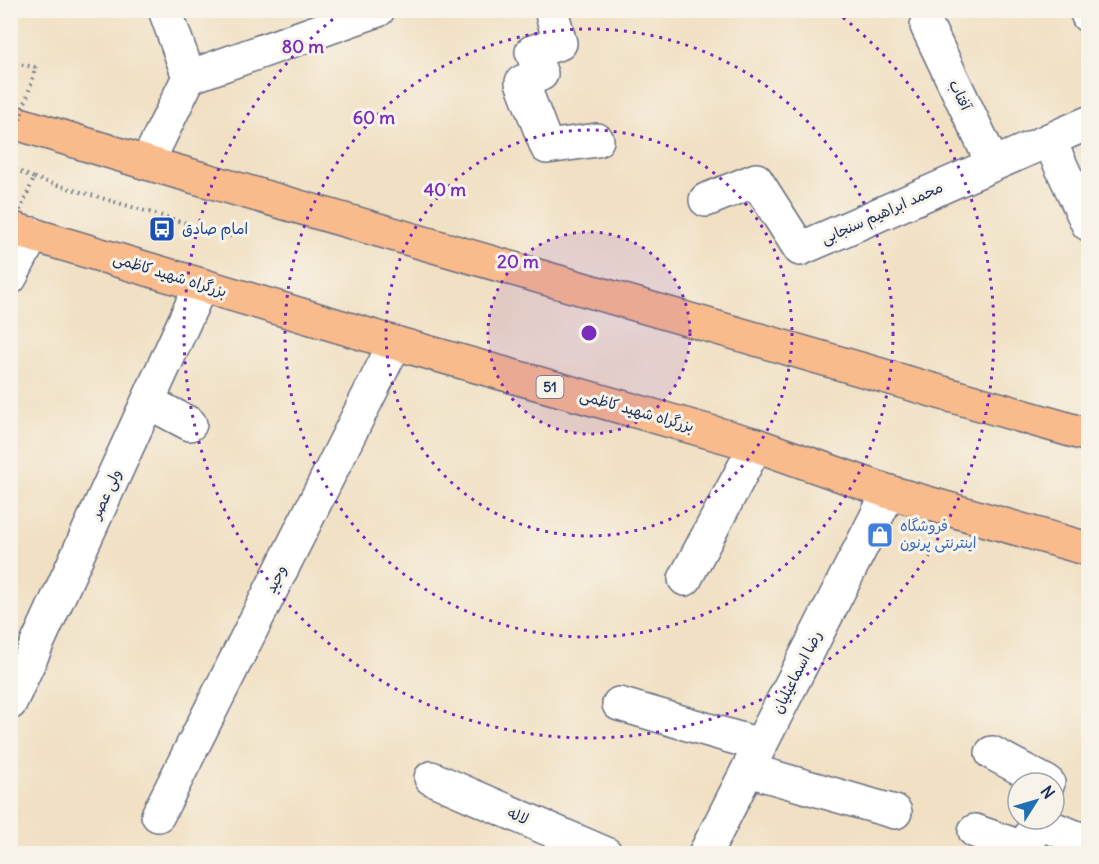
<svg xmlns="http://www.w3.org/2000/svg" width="1099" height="864" viewBox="0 0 1099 864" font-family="Delius,'Playpen Sans Arabic',sans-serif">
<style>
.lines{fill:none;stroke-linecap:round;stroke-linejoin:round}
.street-casing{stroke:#666d81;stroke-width:36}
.highway-casing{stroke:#666d81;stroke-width:36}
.path{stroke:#666d81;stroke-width:4;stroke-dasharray:1.5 4.5;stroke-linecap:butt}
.street{stroke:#fff;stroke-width:33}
.highway{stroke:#fabb8c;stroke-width:33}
.path-bridge{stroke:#666d81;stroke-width:4;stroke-dasharray:1.5 4.5;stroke-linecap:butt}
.ring{fill:none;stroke:#7b2cbf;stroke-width:3;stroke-dasharray:3 6}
.labels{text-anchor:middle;stroke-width:6;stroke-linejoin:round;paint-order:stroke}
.shield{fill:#f7f3e8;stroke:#5d6a87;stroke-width:1.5}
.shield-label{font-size:14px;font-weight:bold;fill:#1b2f5e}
.street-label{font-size:15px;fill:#1b2f5e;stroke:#f7f3e8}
.transit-label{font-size:15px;fill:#164399;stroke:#f7f3e8;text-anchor:start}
.shop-label{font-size:15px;fill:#366cbe;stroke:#f7f3e8;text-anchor:start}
.centre{fill:#7b2cbf;stroke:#f7f3e8;stroke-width:3}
.ring-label{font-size:18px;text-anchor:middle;font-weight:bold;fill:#7b2cbf;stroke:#f7f3e8;stroke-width:6;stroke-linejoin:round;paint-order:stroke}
</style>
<rect width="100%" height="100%" fill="#f7f3e8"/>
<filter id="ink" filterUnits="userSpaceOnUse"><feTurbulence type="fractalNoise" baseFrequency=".0167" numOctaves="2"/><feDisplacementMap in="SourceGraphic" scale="12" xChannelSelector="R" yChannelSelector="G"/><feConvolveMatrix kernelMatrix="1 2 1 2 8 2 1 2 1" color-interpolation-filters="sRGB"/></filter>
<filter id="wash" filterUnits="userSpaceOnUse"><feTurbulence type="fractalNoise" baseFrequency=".008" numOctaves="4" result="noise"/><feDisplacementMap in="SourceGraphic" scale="24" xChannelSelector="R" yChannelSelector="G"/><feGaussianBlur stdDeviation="1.35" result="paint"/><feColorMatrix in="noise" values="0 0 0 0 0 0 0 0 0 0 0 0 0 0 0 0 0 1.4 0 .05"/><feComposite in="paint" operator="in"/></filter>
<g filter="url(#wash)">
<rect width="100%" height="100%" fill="#f1e0c3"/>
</g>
<g filter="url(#ink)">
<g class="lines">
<defs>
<g id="street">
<path d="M165,10l24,67"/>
<path d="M551,10l9,33 -28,9 9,22 -19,8 25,65 50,-7"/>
<path d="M1086,10l2,6"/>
<path d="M927,26l66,138"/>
<path d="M1049,140l39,84"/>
<path d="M147,163l42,-86 189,-67"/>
<path d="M706,200l50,-20 44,69 288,-126"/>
<path d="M10,278l23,-44"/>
<path d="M148,402l42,22"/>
<path d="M685,579l71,-134"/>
<path d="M10,703l191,-418"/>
<path d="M619,704l141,41"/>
<path d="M992,753l56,30"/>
<path d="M748,770l147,42"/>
<path d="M431,778l175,76"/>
<path d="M158,815l237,-472"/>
<path d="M1037,822l46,18 5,-1"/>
<path d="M975,831l50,18 13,-30"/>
<path d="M705,854l184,-362"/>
</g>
<g id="highway">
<path d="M10,121l137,42 941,272"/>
<path d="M10,228l385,115 361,102 133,47 199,57"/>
</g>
</defs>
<use href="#street" class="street-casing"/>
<use href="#highway" class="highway-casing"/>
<g class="path">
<path d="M10,63l26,4"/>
<path d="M34,178l199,59"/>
</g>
<use href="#street" class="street"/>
<use href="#highway" class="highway"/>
<g class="path-bridge">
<path d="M10,154l26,-87"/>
<path d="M10,167l24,11 -24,55"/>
</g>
</g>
</g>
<circle cx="589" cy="333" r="101" fill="#7b2cbf" fill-opacity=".12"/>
<g class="ring">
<circle cx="589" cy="333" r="101"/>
<circle cx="589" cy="333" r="203"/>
<circle cx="589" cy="333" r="304"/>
<path d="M836 12A405 405 0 1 1 342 12"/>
</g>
<defs>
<symbol id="bus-square" viewBox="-11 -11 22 22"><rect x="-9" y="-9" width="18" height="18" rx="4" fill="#1a4fb4" stroke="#f7f3e8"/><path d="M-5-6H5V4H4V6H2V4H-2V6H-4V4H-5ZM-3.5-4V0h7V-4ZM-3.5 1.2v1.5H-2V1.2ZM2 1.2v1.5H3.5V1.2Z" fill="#fff"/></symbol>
<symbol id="shop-square" viewBox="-11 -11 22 22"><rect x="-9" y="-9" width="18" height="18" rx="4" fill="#3f7fe0" stroke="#f7f3e8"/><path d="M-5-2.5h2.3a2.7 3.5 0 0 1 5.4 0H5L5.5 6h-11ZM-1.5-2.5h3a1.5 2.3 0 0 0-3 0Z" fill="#fff"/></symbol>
</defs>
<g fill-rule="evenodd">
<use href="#bus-square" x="147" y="214" width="30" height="30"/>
<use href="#shop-square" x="865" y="520" width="30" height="30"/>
</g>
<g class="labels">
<rect class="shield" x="536.5" y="376" width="27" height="22" rx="4.5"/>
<g class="shield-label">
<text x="550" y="392">51</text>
</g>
<g class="street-label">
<text transform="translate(960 95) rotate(64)" y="5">آفتاب</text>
<text transform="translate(882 213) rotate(-24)" y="5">محمد ابراهیم سنجابی</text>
<text transform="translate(170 275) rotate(17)" y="5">بزرگراه شهید کاظمی</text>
<text transform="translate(637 411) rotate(16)" y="5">بزرگراه شهید کاظمی</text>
<text transform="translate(106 494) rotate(-65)" y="5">ولی عصر</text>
<text transform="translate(276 579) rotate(-63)" y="5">وحید</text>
<text transform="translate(797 672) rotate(-63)" y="5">رضا اسماعیلیان</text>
<text transform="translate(518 816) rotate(23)" y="5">لاله</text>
</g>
<g class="transit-label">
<text x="182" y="234">امام صادق</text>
</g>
<g class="shop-label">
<text x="900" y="531">فروشگاه<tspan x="900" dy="17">اینترنتی پرنون</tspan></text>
</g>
</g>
<circle cx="589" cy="333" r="9" class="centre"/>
<g class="ring-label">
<text x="303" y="53">80 m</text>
<text x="374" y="124">60 m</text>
<text x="445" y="196">40 m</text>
<text x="518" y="268">20 m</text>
</g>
<rect width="1099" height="864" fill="none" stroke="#f7f3e8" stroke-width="36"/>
<g transform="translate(1036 801) rotate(53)"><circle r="28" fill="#f7f3e8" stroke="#9fa5b1" stroke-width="1.5"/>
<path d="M0-4.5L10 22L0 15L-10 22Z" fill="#1f6fb2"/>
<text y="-9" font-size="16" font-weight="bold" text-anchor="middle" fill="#1b2f5e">N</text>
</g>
</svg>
